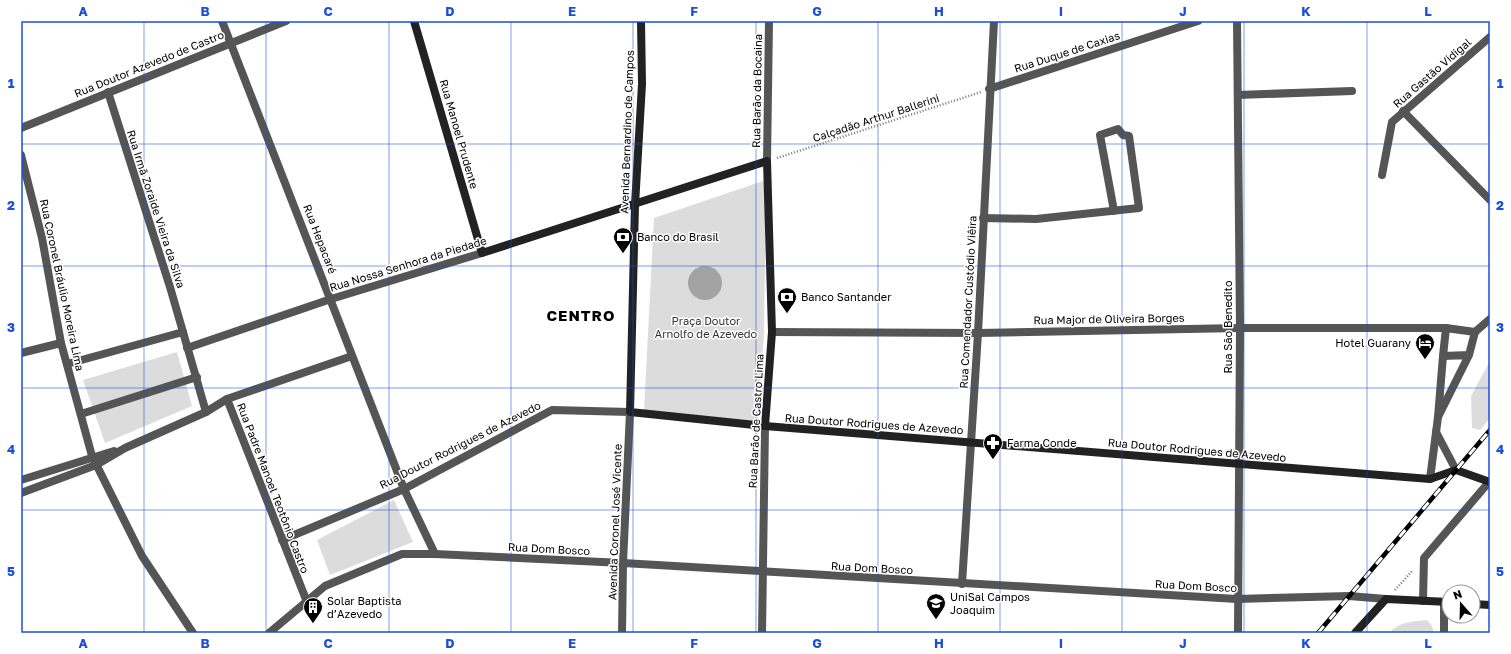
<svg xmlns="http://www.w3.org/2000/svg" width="1511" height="654" viewBox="0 0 1511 654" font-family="'Golos Text',sans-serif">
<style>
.green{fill:#dcdcdc}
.water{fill:#a3a3a3}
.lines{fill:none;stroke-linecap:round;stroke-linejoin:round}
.path{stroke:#777;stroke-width:2.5;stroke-dasharray:1 2;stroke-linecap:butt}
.lane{stroke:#555;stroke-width:8}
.street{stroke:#555;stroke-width:8}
.secondary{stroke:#222;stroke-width:8}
.rail-casing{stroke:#000;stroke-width:4.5}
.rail{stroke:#fff;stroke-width:3;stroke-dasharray:9;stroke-linecap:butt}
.grid{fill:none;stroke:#1d4ed8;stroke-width:1;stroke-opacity:0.55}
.labels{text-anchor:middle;stroke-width:3;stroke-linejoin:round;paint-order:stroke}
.street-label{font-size:11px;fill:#000;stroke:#fff}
.poi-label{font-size:11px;fill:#000;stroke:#fff;text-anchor:start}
.park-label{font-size:11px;fill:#333;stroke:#fff}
.district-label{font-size:15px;font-weight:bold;letter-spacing:1px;fill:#000;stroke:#fff}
.neatline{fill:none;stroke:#1d4ed8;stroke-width:1.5}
.grid-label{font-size:13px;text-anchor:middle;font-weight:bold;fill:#1d4ed8}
</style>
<rect width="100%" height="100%" fill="#fff"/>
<g class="green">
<path d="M766,180l-2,153 -6,88 -114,-10 10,-193z"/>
<path d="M177,352l15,54 -87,37 -22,-63z"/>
<path d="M1490,361v57l-10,12 -8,-2 -1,-32z"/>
<path d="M394,500l19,42 -83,33 -13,-35z"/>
<path d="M1427,620l5,6 2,7h-44c8,-11 24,-12 37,-13z"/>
</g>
<circle class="water" cx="705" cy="283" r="17"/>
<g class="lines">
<g class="path">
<path d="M777,158l204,-66"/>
<path d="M1395,590l18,-20"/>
</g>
<g class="lane">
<path d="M1238,95l114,-4"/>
<path d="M983,218l53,1 103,-11 -10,-72 -6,-1 -5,-6 -18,6 14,76"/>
</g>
<g class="street">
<path d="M222,21l182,468 31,65"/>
<path d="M1237,21l3,307 -2,305"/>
<path d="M989,89l209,-68"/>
<path d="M108,92l62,195 13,45"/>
<path d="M1403,111l87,89"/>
<path d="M21,128l265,-107"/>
<path d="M21,155l21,83 19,105 31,113 50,100 51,77"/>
<path d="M767,161l2,-140"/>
<path d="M1382,175l10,-53 98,-85"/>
<path d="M772,332l206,1 262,-5h206"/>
<path d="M1475,332l15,-13"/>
<path d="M187,348l144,-49 151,-46"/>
<path d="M21,353l40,-10"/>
<path d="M67,364l116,-32 23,80 21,-13 80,203"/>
<path d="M227,399l125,-43"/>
<path d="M81,414l116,-37"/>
<path d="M1438,417l31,-62 6,-23 -29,-4 -3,28 26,-1"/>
<path d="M1436,432l20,38"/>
<path d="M1430,479l8,-62 5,-61"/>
<path d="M21,480l93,-29"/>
<path d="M21,493l75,-28 29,-17 81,-36"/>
<path d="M282,540l122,-51 148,-79 78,2 -7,151 -1,70"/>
<path d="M962,584l16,-251 16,-312"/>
<path d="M1423,601l1,-43 65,-76"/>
<path d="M269,633l56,-47 77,-32h33l188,9 614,36 112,-3 37,3"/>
<path d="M762,633l3,-207"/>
<path d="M1444,633v-31"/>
</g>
<g class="secondary">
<path d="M414,21l68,232 285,-92 5,171 -7,94"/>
<path d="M641,21l1,63 -7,121 -5,207 135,14 665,53 26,-9 34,12"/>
<path d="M1473,604l17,1"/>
<path d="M1355,633l31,-34 63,3"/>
</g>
<defs>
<path id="rail" d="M1318,633l172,-203"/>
</defs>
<use href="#rail" class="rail-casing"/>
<use href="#rail" class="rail"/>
</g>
<path class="grid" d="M144,21v612M266,21v612M389,21v612M511,21v612M633,21v612M756,21v612M878,21v612M1000,21v612M1122,21v612M1244,21v612M1367,21v612M21,144h1469M21,266h1469M21,388h1469M21,510h1469"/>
<defs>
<symbol id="bank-pin" viewBox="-11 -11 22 30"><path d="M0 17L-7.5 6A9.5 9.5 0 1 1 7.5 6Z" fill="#000" stroke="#fff"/><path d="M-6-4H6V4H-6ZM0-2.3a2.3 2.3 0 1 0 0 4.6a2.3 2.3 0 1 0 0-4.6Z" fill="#fff"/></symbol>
<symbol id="hotel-pin" viewBox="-11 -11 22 30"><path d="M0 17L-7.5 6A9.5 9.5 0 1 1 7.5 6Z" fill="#000" stroke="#fff"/><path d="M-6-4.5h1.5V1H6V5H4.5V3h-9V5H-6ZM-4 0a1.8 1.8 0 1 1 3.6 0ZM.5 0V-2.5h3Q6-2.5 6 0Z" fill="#fff"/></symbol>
<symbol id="pharmacy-pin" viewBox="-11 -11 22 30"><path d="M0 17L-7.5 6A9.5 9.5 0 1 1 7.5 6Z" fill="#000" stroke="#fff"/><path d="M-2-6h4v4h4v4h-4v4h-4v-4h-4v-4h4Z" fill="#fff"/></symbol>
<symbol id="university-pin" viewBox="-11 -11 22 30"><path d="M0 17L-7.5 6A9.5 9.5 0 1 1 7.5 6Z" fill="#000" stroke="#fff"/><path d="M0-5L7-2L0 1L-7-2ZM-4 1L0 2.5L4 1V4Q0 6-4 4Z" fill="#fff"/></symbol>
<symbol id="building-pin" viewBox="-11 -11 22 30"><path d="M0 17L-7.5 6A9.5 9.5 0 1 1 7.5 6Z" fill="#000" stroke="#fff"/><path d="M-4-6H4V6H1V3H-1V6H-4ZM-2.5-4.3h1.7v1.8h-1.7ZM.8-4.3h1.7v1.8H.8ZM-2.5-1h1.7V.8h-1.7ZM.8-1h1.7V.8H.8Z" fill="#fff"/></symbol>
</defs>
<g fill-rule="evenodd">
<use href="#bank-pin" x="612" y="226" width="22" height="30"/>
<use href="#bank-pin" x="776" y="286" width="22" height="30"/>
<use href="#hotel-pin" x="1414" y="332" width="22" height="30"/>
<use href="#pharmacy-pin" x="982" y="432" width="22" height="30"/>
<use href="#university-pin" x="925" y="592" width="22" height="30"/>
<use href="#building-pin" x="302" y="596" width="22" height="30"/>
</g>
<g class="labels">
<g class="street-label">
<text transform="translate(1067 52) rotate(-18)" y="4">Rua Duque de Caxias</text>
<text transform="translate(149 64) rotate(-22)" y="4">Rua Doutor Azevedo de Castro</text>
<text transform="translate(1432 73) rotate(-41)" y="4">Rua Gastão Vidigal</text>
<text transform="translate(757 91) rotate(-89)" y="4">Rua Barão da Bocaina</text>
<text transform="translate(876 118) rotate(-18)" y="4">Calçadão Arthur Ballerini</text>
<text transform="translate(627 132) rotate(-88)" y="4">Avenida Bernardino de Campos</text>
<text transform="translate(459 134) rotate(74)" y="4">Rua Manoel Prudente</text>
<text transform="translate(156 209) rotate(72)" y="4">Rua Irmã Zoraide Vieira da Silva</text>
<text transform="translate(320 239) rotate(69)" y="4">Rua Hepacaré</text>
<text transform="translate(408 264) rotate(-17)" y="4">Rua Nossa Senhora da Piedade</text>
<text transform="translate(62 285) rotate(78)" y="4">Rua Coronel Bráulio Moreira Lima</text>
<text transform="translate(968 302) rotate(-87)" y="4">Rua Comendador Custódio Viêira</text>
<text transform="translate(1109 319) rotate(-1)" y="4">Rua Major de Oliveira Borges</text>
<text transform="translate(1228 327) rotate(-90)" y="4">Rua São Benedito</text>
<text transform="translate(756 421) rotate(-87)" y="4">Rua Barão de Castro Lima</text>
<text transform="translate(874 424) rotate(4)" y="4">Rua Doutor Rodrigues de Azevedo</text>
<text transform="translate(460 445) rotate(-27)" y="4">Rua Doutor Rodrigues de Azevedo</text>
<text transform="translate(1197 450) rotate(5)" y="4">Rua Doutor Rodrigues de Azevedo</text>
<text transform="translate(273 488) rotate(69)" y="4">Rua Padre Manoel Teotônio Castro</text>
<text transform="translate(615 522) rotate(-88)" y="4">Avenida Coronel José Vicente</text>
<text transform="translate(549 549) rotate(3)" y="4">Rua Dom Bosco</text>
<text transform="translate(872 568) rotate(3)" y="4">Rua Dom Bosco</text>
<text transform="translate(1196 586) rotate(3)" y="4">Rua Dom Bosco</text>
</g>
<g class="poi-label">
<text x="637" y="241">Banco do Brasil</text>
<text x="801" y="301">Banco Santander</text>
<text x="1411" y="347" text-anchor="end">Hotel Guarany</text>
<text x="1007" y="447">Farma Conde</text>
<text x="950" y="601">UniSal Campos<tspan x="950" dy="13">Joaquim</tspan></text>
<text x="327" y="605">Solar Baptista<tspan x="327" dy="13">d’Azevedo</tspan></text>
</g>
<g class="park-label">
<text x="706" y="325">Praça Doutor<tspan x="706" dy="13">Arnolfo de Azevedo</tspan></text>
</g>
<g class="district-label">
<text x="581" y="321">CENTRO</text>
</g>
</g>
<rect width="1511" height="654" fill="none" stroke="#ffffff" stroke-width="44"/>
<g transform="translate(1461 604) rotate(340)"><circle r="19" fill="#ffffff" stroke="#999999"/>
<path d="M0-3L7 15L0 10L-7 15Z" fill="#000000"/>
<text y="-6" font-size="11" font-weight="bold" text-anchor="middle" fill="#000000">N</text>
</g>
<rect x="22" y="22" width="1467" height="610" class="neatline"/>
<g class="grid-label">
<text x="83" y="16">A</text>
<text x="205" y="16">B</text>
<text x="328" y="16">C</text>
<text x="450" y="16">D</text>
<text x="572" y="16">E</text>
<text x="694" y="16">F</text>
<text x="817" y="16">G</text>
<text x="939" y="16">H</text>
<text x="1061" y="16">I</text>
<text x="1183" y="16">J</text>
<text x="1306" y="16">K</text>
<text x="1428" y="16">L</text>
<text x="11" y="88">1</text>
<text x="1500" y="88">1</text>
<text x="11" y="210">2</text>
<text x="1500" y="210">2</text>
<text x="11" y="332">3</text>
<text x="1500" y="332">3</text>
<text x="11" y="454">4</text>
<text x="1500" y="454">4</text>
<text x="11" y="576">5</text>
<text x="1500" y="576">5</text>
<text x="83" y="648">A</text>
<text x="205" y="648">B</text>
<text x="328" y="648">C</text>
<text x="450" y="648">D</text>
<text x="572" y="648">E</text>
<text x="694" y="648">F</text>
<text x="817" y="648">G</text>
<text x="939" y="648">H</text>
<text x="1061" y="648">I</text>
<text x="1183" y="648">J</text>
<text x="1306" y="648">K</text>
<text x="1428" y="648">L</text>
</g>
</svg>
